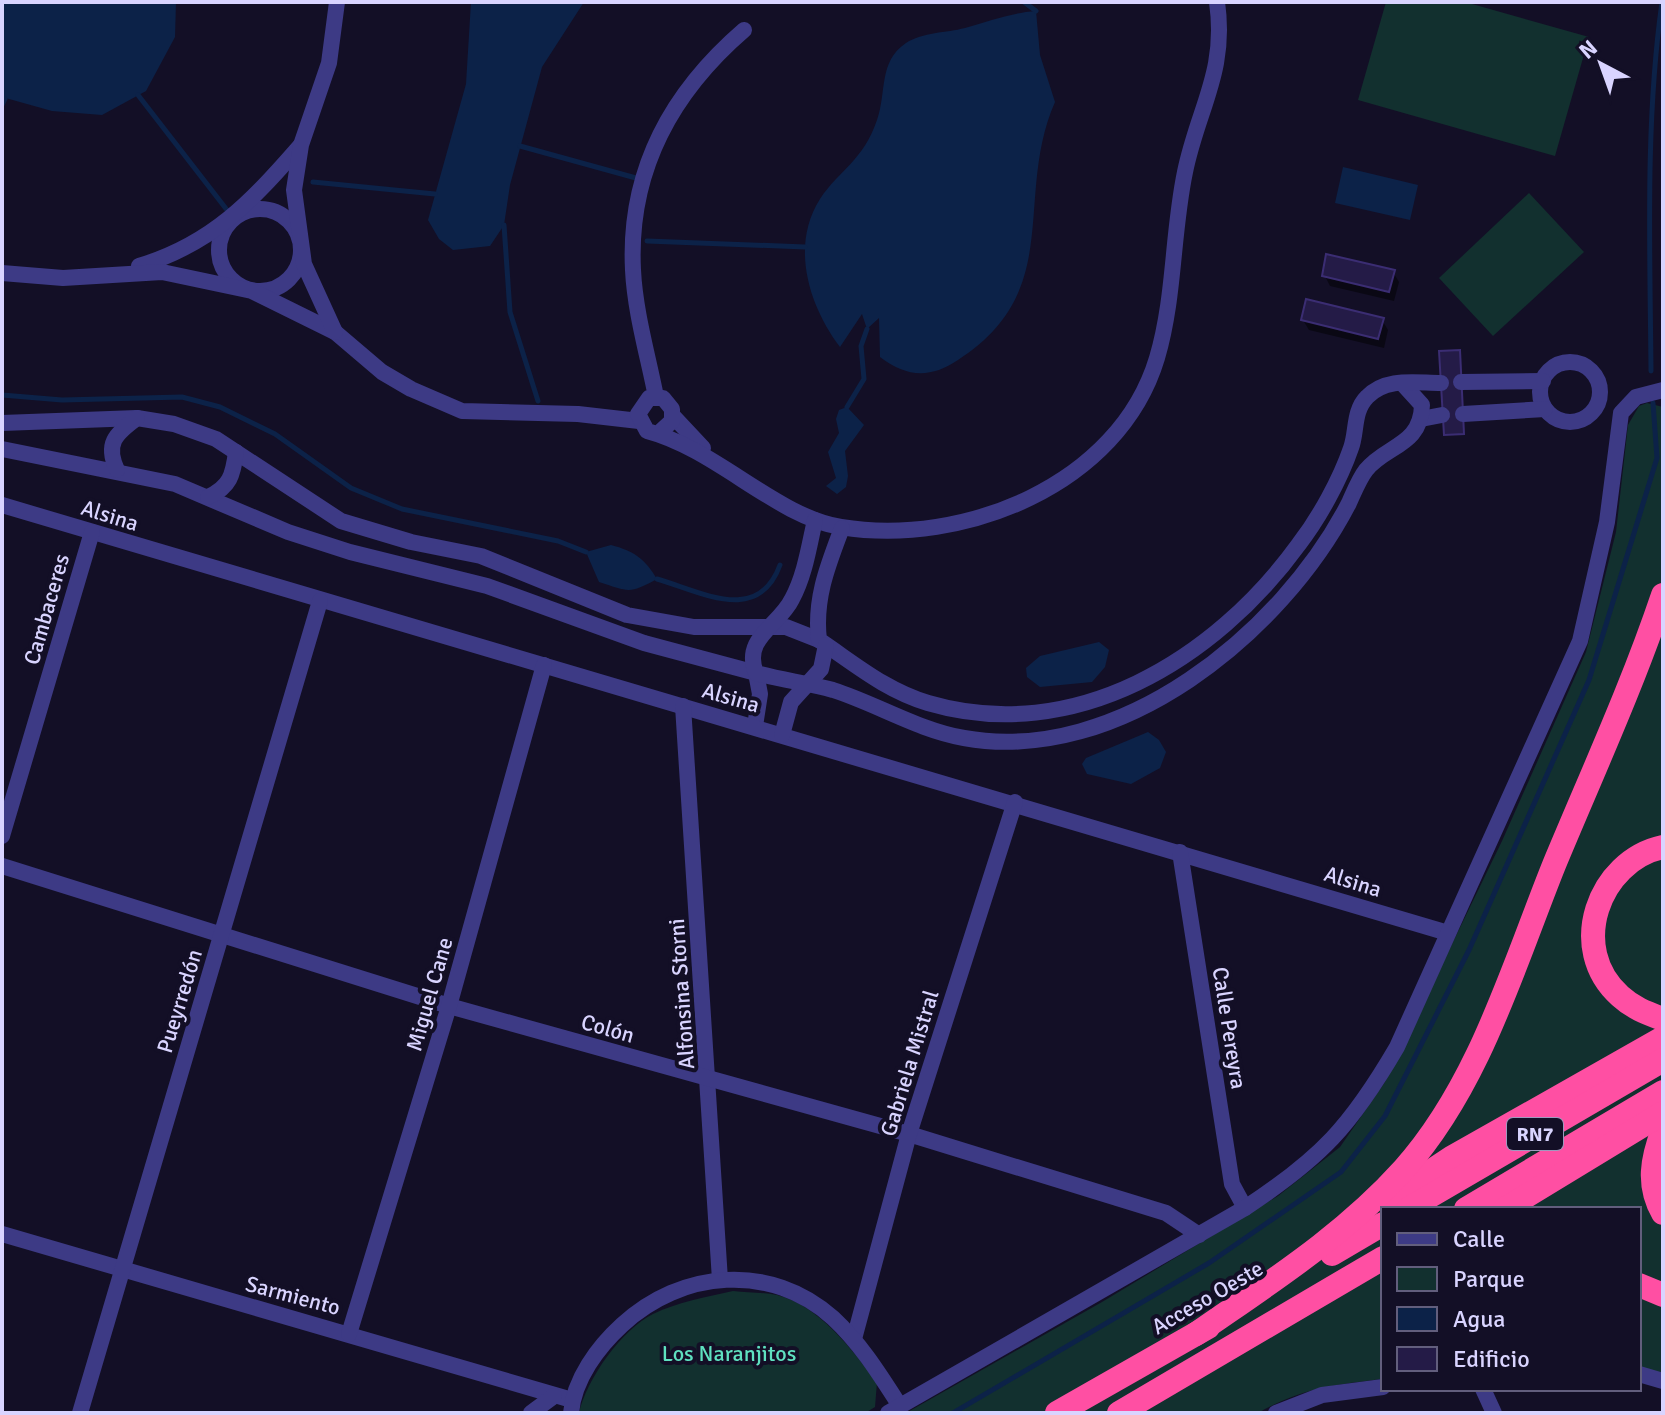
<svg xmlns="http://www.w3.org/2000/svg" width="1665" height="1415" viewBox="0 0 1665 1415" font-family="Signika,sans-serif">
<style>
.green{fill:#12302f}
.water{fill:#0c2248}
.shadow{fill:#0007}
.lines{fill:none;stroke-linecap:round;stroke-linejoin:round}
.stream{stroke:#0c2248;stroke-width:5}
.building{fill:#241b47;stroke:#3b2d73;stroke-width:2}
.minor{stroke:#3d3a85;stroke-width:16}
.highway{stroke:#ff4fa3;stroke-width:24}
.labels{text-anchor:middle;stroke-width:8;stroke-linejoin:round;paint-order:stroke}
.shield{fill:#130f26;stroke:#9e99be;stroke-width:2}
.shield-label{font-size:20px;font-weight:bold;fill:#d9d4ff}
.street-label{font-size:22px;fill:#d9d4ff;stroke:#130f26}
.park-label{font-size:22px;fill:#5fe0c0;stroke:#130f26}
</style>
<rect width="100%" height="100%" fill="#130f26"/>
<g class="green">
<path d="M1386,2h79l124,35 -34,119 -197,-56z"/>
<path d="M1529,193l55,59 -91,84 -54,-58z"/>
<path d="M1647,403l16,4v969l-24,-8v-159h-256v170c-46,5 -84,10 -125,34h-352l196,-111 176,-106 62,-49 45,-65 117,-241 84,-189 30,-120 12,-107 11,-19z"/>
<path d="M733,1291c14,2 30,1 44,4 43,11 74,54 100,87l-2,25 -10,6h-286c7,-33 43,-84 74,-99 25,-12 53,-17 80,-23z"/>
</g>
<g class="water">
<path d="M2,2h174l-1,35 -29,54 -44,24 -50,-4 -50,-14z"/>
<path d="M471,2h113l-42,65 -32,118 -6,40 -14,21 -37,4 -14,-11 -11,-19 38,-136z"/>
<path d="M1036,11l4,44 15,47c-42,96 11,188 -97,258 -28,19 -52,17 -78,-3l-1,-39 -12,11 -5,-15 -22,33c-31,-41 -50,-101 -20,-148 20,-30 43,-38 57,-79 10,-28 1,-58 29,-77 17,-11 40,-10 59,-15 25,-7 45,-15 71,-17z"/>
<path d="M1343,167l75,18 -8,35 -75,-17z"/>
<path d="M847,407l17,18 -19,26 3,25 -2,11 -9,7 -11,-8 10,-8 -8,-26 11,-19 -3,-14 3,-9z"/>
<path d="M611,545c23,6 34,14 46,34 -28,15 -27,13 -58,3l-13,-30z"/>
<path d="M1099,642l10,8 -4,17 -13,15 -52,5 -13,-10 -1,-9 14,-12z"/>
<path d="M1148,732l11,8 7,12 -6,16 -29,16 -44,-10 -5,-10 4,-6z"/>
</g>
<g class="shadow">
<path d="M1393,272l6,10 -5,19 -64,-15 -5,-10z"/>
<path d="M1303,320h79l6,10 -4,18 -75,-18z"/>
</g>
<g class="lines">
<g class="stream">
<path d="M1024,2l12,9"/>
<path d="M138,95l89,115"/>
<path d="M2,105l3,-6"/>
<path d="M520,146l116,32"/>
<path d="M313,182l122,12"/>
<path d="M504,225l6,87 28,89"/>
<path d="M647,241l158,6"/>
<path d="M1651,371c-1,-122 -6,-248 11,-369"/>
<path d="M2,395l60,5 120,-3 38,10 55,27 76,54 51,21 156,32 28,11"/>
<path d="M847,407l17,-28 -3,-33 6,-17"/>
<path d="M657,579c45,13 101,46 123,-14"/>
<path d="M953,1413l256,-150 132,-91 44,-56 84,-166 120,-270 68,-222 -4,-55"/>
</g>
</g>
<g class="building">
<path d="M1326,254l69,16 -6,22 -67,-16z"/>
<path d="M1306,299l78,19 -6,21 -77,-19z"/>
<path d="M1460,350l4,84 -20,1 -5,-84z"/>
</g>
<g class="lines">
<g class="minor">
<circle cx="260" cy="250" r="41"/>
<path d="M139,266c73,-22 112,-64 161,-120"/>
<path d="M2,273l61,5 99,-6 90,19 83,41 47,40 29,17 51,22 116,3 61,7"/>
<path d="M335,332l-31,-68 -10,-74 7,-45 28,-82 8,-61"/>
<circle cx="1570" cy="392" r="30"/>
<path d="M1461,382l82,-1"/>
<path d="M656,397c-8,-41 -21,-85 -23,-127 -5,-98 38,-177 111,-240"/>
<path d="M1463,414l82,-5"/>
<path d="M673,416l30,32"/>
<path d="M1421,419l21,-4"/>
<path d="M2,423l135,-5 37,6 42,15 125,82 70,21 70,14 146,59 67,12h92l33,13"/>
<path d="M660,432l12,-11v-12l-9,-11h-14l-11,16 9,17c69,18 130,86 194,96 122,20 278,-42 316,-169 18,-61 15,-124 28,-186 13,-64 42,-100 32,-170"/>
<path d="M2,449l173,35 113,48 62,20 137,34 157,57 112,30 4,21 -5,32"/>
<path d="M117,470c-12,-26 -2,-36 20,-52"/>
<path d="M208,497c22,-10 25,-22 28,-45"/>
<path d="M2,505l1446,428"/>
<path d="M815,520c-6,26 -10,55 -23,79 -13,27 -50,39 -36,74 25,7 52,10 77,17 44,14 85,40 131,48 155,28 318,-105 385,-235 5,-11 10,-24 17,-33 20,-25 55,-24 56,-65l-20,-22"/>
<path d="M842,528c-14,37 -28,71 -23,112 36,24 66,50 109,63 146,43 287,-43 371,-159 20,-26 41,-64 52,-96 6,-16 2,-37 16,-51 19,-20 48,-14 74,-14"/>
<path d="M683,706l37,574"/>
<path d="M782,735l9,-33 30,-33 5,-24"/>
<path d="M2,836l90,-304"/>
<path d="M1180,852l52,332 13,24"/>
<path d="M2,866l447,140 460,128 257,79 33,22"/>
<path d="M2,1234l570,166"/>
<path d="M349,1334l100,-328 95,-341"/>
<path d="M854,1339l55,-205 106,-332"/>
<path d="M1639,1374l24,7"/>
<path d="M1483,1389l11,24"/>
<path d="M80,1413l240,-812"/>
<path d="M531,1413l23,-17"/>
<path d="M571,1413c3,-34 27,-66 51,-88 59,-55 149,-63 211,-7 28,26 47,57 67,88"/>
<path d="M888,1413l357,-205c76,-50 106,-82 152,-161l183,-406 27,-119 14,-109 15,-16 27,-7"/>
<path d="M1276,1413l46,-18 61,-8"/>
</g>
<g class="highway">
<path d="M1663,847c-65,14 -96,102 -43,149 13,12 27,17 43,23"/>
<path d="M1663,1130c-11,29 -16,55 0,83"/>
<path d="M1389,1199l62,-41 212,-120"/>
<path d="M1408,1209l255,-149"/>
<path d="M1466,1209l197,-117"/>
<path d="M1505,1209l158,-96"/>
<path d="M1332,1254l51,-30"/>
<path d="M1639,1285l24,10"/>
<path d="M1196,1334c73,-51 148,-98 208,-165 75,-84 109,-202 150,-304 37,-89 78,-178 109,-270"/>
<path d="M1057,1413l151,-86"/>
<path d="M1119,1413l264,-155"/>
</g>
</g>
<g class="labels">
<rect class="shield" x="1507" y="1118" width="56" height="32" rx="6"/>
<g class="shield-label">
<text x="1535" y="1141">RN7</text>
</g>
<g class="street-label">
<text transform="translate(110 515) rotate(17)" y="8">Alsina</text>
<text transform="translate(46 609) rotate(-74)" y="8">Cambaceres</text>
<text transform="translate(731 697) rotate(16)" y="8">Alsina</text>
<text transform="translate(1353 881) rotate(17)" y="8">Alsina</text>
<text transform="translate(429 994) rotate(-74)" y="8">Miguel Cane</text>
<text transform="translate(681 994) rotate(-94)" y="8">Alfonsina Storni</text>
<text transform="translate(179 1001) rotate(-73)" y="8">Pueyrredón</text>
<text transform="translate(608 1028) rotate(16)" y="8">Colón</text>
<text transform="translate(1230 1028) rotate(81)" y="8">Calle Pereyra</text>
<text transform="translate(909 1063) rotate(-73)" y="8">Gabriela Mistral</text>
<text transform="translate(293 1295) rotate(15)" y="8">Sarmiento</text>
<text transform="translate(1207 1297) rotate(-30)" y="8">Acceso Oeste</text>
</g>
<g class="park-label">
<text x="729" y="1361">Los Naranjitos</text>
</g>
</g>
<rect width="1665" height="1415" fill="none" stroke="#d9d4ff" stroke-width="8"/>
<rect x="1381" y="1207" width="260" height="184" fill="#130f26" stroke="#625e7d" stroke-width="2"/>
<rect x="1397" y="1233" width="40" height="12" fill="#3d3a85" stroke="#625e7d" stroke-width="2"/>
<text x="1453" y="1247" font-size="24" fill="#d9d4ff">Calle</text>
<rect x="1397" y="1267" width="40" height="24" fill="#12302f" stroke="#625e7d" stroke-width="2"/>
<text x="1453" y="1287" font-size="24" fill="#d9d4ff">Parque</text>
<rect x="1397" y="1307" width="40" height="24" fill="#0c2248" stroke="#625e7d" stroke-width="2"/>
<text x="1453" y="1327" font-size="24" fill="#d9d4ff">Agua</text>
<rect x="1397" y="1347" width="40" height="24" fill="#241b47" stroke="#625e7d" stroke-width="2"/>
<text x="1453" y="1367" font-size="24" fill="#d9d4ff">Edificio</text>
<g transform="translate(1601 64) rotate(319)" stroke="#130f26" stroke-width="6" paint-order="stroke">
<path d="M0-6L14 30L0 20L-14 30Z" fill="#d9d4ff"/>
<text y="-12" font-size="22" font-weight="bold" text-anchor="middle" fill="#d9d4ff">N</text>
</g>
</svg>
